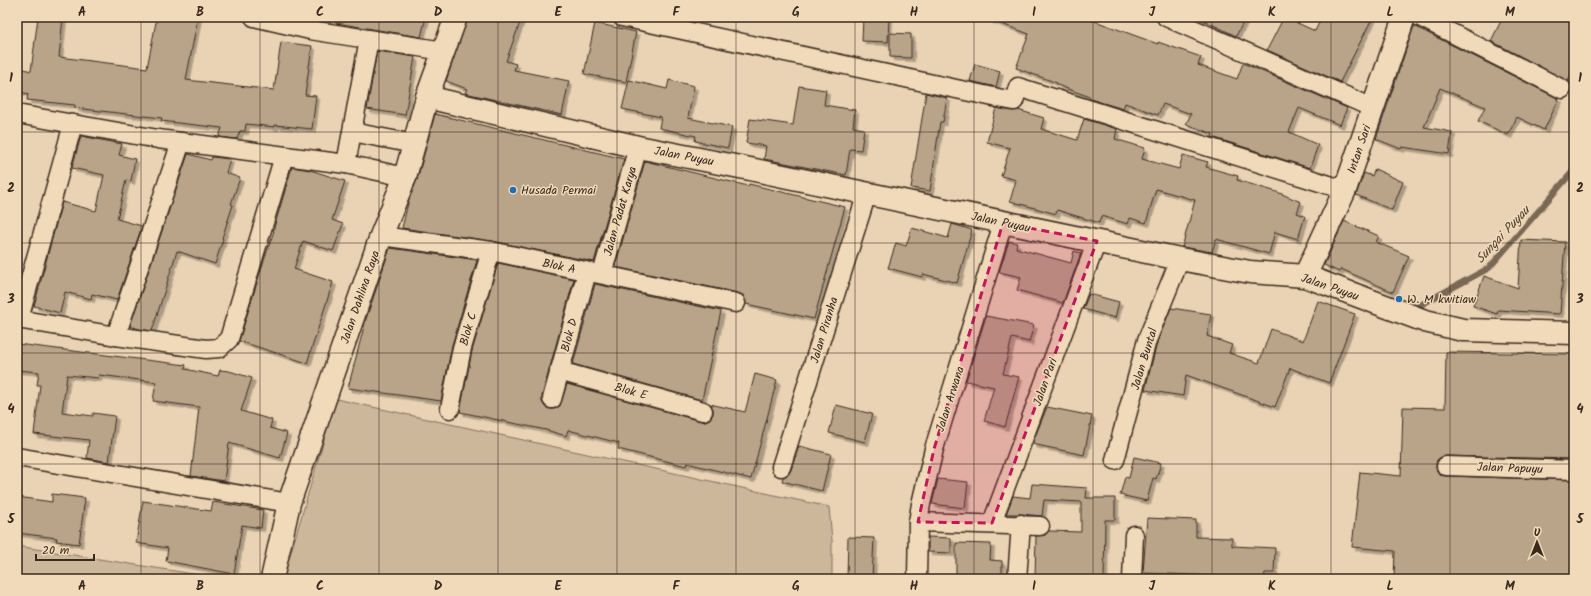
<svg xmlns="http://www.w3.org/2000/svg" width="1591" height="596" viewBox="0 0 1591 596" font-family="Kalam,sans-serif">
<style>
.green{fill:#cdb79b;stroke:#84705c}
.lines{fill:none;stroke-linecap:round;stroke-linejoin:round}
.stream{stroke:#7a6754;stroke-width:6}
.building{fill:#b9a48a;stroke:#3b2a1e;filter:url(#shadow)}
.minor-casing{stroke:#3b2a1e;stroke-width:21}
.tertiary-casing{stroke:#3b2a1e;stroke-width:25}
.minor{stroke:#f1daba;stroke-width:18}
.tertiary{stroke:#f1daba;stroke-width:22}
.marked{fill:#c2185b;fill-opacity:0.2;stroke:#c2185b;stroke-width:3;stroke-dasharray:8 5;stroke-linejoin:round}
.grid{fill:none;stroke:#3b2a1e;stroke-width:1;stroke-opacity:0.55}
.poi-dot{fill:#1f6fb2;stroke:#f1daba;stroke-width:1.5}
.labels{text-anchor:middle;stroke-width:3;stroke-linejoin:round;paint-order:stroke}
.street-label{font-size:12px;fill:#3b2a1e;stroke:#f1daba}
.poi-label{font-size:12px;fill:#3b2a1e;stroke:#f1daba;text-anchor:start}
.water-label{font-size:13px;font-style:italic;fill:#554434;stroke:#f1daba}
.neatline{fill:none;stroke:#3b2a1e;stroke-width:1.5}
.grid-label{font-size:13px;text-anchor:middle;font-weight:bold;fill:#3b2a1e}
</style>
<defs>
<filter id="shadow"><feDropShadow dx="3.5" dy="3.5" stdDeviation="0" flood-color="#0004"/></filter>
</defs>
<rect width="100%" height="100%" fill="#ead3b4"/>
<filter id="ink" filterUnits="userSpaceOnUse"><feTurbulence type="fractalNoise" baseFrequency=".025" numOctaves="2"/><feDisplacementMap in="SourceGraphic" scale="8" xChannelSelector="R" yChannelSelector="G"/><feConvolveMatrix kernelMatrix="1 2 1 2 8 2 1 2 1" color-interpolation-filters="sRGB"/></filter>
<g filter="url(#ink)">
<g class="green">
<path d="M336,399l493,108 3,33v39h-549z"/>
<path d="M17,546l208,33h-208z"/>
</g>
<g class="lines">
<path class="stream" d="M1413,309l76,-41 85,-98"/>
</g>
<g class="building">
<path d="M38,17h25l-4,40 88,11 10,-51h41l-12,63 88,10 7,-48 31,4 -7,49 11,1 -4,33 -37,-4v2l-29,-3 -1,7h-5l-3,8 -18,-2 3,-9 -61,-7 1,-3 -87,-10v-3l-48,-5 1,-6 -11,-3v-24l14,4z"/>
<path d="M336,17h90l-5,20 -85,-14z"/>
<path d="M468,17h54l-16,44 10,3 -2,6 55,11 -7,34 -97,-22 2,-4 -21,-8z"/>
<path d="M863,17h26l-1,25 -26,-1z"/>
<path d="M989,17h95l74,27v-2l43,15 -3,8 39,14 6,-16 104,45 -7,17 -41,-17 -10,24 29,13 -8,23 -98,-31 1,-3 -27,-10 5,-10 -28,-10 -5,11 -33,-12 -2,6 -33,-10v-2l-33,-12v-2l-41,-15 13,-34 -41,-15z"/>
<path d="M1197,17h49l-10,19z"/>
<path d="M1284,17l31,14 7,-14h51l-33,65 -73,-32z"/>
<path d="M1503,17h71v52l-6,12 -77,-40z"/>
<path d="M595,23l41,9 -10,50 -42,-8z"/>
<path d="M1414,26l145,73 -15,31 -27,-13 -9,18 -30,-14 7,-14 -45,-19 -16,39 28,5 -3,22 -47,-7 -1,2 -25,-10z"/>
<path d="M890,33l21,1v24l-21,-1z"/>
<path d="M377,51l38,6 -10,58 -38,-6z"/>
<path d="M975,64l25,7 -4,16 -26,-6z"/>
<path d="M629,80l38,9 2,-9 25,6 -6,32 44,9 -4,21 -33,-7 1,-5 -37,-8 2,-11 -39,-8z"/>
<path d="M799,86l27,4 -2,15 31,5 -2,17 11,2 -3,21 -11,-1 -4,26 -82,-16 2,-13 -20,-3 4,-24 43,6z"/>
<path d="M926,93l21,5 -4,24h-3l-10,69 -19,-3z"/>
<path d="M996,108l16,3 6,-1 26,8 -3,11 36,11 7,-21 33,10 -2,10 30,9 -3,11 37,10 4,-14 25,7 -2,5 32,9 -1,4 40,12 24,10 -4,11 8,3 -7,23 -23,-7 -6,22 -53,-15 -4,13 -30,-5 13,-47 -39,-11 -10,34 -16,-5 -2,6 -27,-8 -2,7 -42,-13 -1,4 -46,-13 6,-21 -15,-4 9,-28 -23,-6z"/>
<path d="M435,114l189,45 -30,103 -102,-21 -90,-13 7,-29 8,-19z"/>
<path d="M81,136l41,8 -3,11 16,4 -4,22 -5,-1 -9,39 25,7 -25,74 -25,-6 -1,5 -26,-7 -5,21 -26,-7 28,-104 34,9 8,-36 -32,-7z"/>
<path d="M188,154l23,6 1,-3 18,2 -4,14 14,5 -9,26 2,1 -11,33 1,1 -8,25 -38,-13 -25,80 -13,-2 -9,-3z"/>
<path d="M645,161l103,25 1,-2 96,23 -31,112 -68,-15 -3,-9 -5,-2 -123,-26z"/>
<path d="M292,167l18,3 35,11 -13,39 11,4 -10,27 -30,-10 -9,28 39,13 -26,81 -68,-22 25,-81 10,-29h-1z"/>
<path d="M1375,169l28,13 -11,28 -36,-15 8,-22 8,3z"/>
<path d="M1344,221l35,15 -3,6 33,14 -16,36 -52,-23 -2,3 -15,-7z"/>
<path d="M952,224l20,6 -15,53 -34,-9 -1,3 -34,-9 8,-25 10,3 6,-18 36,10z"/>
<path d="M1521,240l44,2 -5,72 -62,-4 -1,4 -24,-8 11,-30 34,12z"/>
<path d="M1009,241l8,2 -1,5 55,15 3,-12 7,2 -18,50 -46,-13 4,-13 -22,-5z"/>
<path d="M390,248l87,12 -25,85 -11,56 -93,-13 18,-69z"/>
<path d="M498,263l76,16 -32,117v6l3,5 4,2h5l6,-3 7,-22 133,37h5l5,-2 3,-5v-5l-3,-5 35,8 10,-38 22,6 -26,99 -64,-16 -1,3 -68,-17 1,-6 -51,-13 -2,6 -20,-6 -86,-18 12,-61z"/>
<path d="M595,284l126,27 -19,89 -129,-36z"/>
<path d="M1089,294l30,8 -4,16 -32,-9z"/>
<path d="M1318,301l37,13 -26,69 -39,-15 -15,39 -89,-32 -3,21 -38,-6 12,-47 14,-35 40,6 -4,22 25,9 -3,8 30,10 12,-34 32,12z"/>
<path d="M986,316l48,9 -5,17 -17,-4 -9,36 16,3 -14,50 -21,-6 10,-34 -28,-6z"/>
<path d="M17,344l169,21 -1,4 33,7 2,-6 9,1 23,7 -11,33 31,9 -2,8 17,5 -7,25 -51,-15 -5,38 -33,-5 8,-69 -46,-6 3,-19 -57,-7 -1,3 -31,-3 -5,37 31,4v-3l22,3 -6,46 -22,-4 2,-18 -55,-6 6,-49h-3l2,-13 -22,-2z"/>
<path d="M1446,352l128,2v105l-128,-3 -5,1 -4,3 -1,6 1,5 3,4 6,1 128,4v99h-180l1,-28 -43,-4 8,-75 41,4 2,-69 42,1z"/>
<path d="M836,405l36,9 -7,28 -36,-9z"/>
<path d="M1047,407l45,9 -8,39 -52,-11z"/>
<path d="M799,446l32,8 -9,37 -40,-10 1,-4 5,-2 3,-5z"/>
<path d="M1134,457l27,6 -5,16 -3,-1 -6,23 -27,-6 5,-18 4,1z"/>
<path d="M938,479l30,3 -3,26 -33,-4z"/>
<path d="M1032,484l55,4 -1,10h29v22h-10l-1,59 -69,-2 1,-41 9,-1 4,-4 32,1v-30l-37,-2 -2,16 -21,-2h-15l7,-18 17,2z"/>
<path d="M52,494l33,4 -6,46 -23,-3 1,-3 -40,-5v-36l35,5z"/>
<path d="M143,501l68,10 2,-9 50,8 -2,18 -19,-3 -8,49 -68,-13 2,-13 -32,-5z"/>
<path d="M1147,518l49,2v17l36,1v8l43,2 -1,25h-9l-1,6h-46v-3l-75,-3z"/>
<path d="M848,537l26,1 -2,41h-25z"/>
<path d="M928,537l23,1v15l-23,-1z"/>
<path d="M956,543l35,1 -1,16 12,1v18l-46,-1z"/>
</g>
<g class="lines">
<defs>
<g id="minor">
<path d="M254,17l56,13 134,21"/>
<path d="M622,17l376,81 16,3 4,-14 327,103"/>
<path d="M1166,17l207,91"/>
<path d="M1420,17l142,72"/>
<path d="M17,114l141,25 188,25 59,13"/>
<path d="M352,132l62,12"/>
<path d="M346,164l23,-125"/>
<path d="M381,236l110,15 245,52"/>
<path d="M602,274l36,-127"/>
<path d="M17,319l99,17 90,13 13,-1 10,-9 55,-183"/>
<path d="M19,319l54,-195"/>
<path d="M116,336l65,-194"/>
<path d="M559,371l144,40"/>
<path d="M552,399l35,-127"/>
<path d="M450,409l12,-61 29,-97"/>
<path d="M17,457l272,46"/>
<path d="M1115,460l32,-120 33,-81"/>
<path d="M1446,466l128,4"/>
<path d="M781,467l86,-274"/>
<path d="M918,522l122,4"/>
<path d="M992,523l105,-282"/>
<path d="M917,579l1,-57 3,-18 13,-55 69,-226"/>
<path d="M1017,579l4,-55"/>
<path d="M1132,579l2,-44"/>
</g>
<g id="tertiary">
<path d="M427,97l211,50 112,22 430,90 70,13 55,4 120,45 38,9 111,3"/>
<path d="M1305,276l40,-86 59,-173"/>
<path d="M272,579l17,-76 92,-267 24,-59 22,-80 29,-80"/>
</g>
</defs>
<use href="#minor" class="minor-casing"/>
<use href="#tertiary" class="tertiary-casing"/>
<use href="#minor" class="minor"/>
<use href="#tertiary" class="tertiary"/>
</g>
</g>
<path class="marked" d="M1003,223l94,18 -105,282 -74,-1 16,-73z"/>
<path class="grid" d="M141,17v562M260,17v562M379,17v562M498,17v562M617,17v562M736,17v562M855,17v562M974,17v562M1093,17v562M1212,17v562M1331,17v562M1450,17v562M17,132h1557M17,243h1557M17,353h1557M17,464h1557"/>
<g class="poi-dot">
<circle cx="513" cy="190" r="4"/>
<circle cx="1399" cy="299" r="4"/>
</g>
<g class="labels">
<g class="street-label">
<text transform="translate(1359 149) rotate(-71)" y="4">Intan Sari</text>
<text transform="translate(684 156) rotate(11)" y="4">Jalan Puyau</text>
<text transform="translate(620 211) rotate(-74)" y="4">Jalan Padat Karya</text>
<text transform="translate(1001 222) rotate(12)" y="4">Jalan Puyau</text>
<text transform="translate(559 266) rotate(12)" y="4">Blok A</text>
<text transform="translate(1330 287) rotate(19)" y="4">Jalan Puyau</text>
<text transform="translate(360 297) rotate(-71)" y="4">Jalan Dahlina Raya</text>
<text transform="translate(468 329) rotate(-74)" y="4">Blok C</text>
<text transform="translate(824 330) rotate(-73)" y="4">Jalan Piranha</text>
<text transform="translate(569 335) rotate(-75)" y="4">Blok D</text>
<text transform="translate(1144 359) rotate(-73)" y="4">Jalan Buntal</text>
<text transform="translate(1045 382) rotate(-70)" y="4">Jalan Pari</text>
<text transform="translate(631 391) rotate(15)" y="4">Blok E</text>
<text transform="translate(950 399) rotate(-72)" y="4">Jalan Arwana</text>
<text transform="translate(1510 468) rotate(2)" y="4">Jalan Papuyu</text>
</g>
<g class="poi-label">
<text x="521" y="194">Husada Permai</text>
<text x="1407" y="303">W. M kwitiaw</text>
</g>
<g class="water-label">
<text transform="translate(1502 234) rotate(-47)" y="5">Sungai Puyau</text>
</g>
</g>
<rect width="1591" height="596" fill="none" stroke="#f1daba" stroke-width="44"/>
<g transform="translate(1537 542)" stroke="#f1daba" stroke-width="3" paint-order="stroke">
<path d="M0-3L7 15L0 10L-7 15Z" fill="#3b2a1e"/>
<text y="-6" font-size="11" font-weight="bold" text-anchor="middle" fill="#3b2a1e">U</text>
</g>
<path d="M36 554v6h58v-6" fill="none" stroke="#3b2a1e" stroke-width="2"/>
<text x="42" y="554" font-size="12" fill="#3b2a1e" stroke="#f1daba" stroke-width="3" paint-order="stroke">20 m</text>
<rect x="22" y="22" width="1547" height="552" class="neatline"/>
<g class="grid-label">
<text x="82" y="16">A</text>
<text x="200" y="16">B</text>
<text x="320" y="16">C</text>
<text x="438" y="16">D</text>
<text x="558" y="16">E</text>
<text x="676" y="16">F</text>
<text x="796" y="16">G</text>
<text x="914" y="16">H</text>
<text x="1034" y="16">I</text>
<text x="1152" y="16">J</text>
<text x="1272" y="16">K</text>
<text x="1390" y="16">L</text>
<text x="1510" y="16">M</text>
<text x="11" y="82">1</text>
<text x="1580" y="82">1</text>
<text x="11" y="192">2</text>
<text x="1580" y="192">2</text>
<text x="11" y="303">3</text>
<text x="1580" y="303">3</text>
<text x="11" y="413">4</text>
<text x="1580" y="413">4</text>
<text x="11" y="523">5</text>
<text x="1580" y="523">5</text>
<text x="82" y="590">A</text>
<text x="200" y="590">B</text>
<text x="320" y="590">C</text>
<text x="438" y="590">D</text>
<text x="558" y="590">E</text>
<text x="676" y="590">F</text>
<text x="796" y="590">G</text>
<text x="914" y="590">H</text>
<text x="1034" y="590">I</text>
<text x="1152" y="590">J</text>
<text x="1272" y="590">K</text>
<text x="1390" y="590">L</text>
<text x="1510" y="590">M</text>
</g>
</svg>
